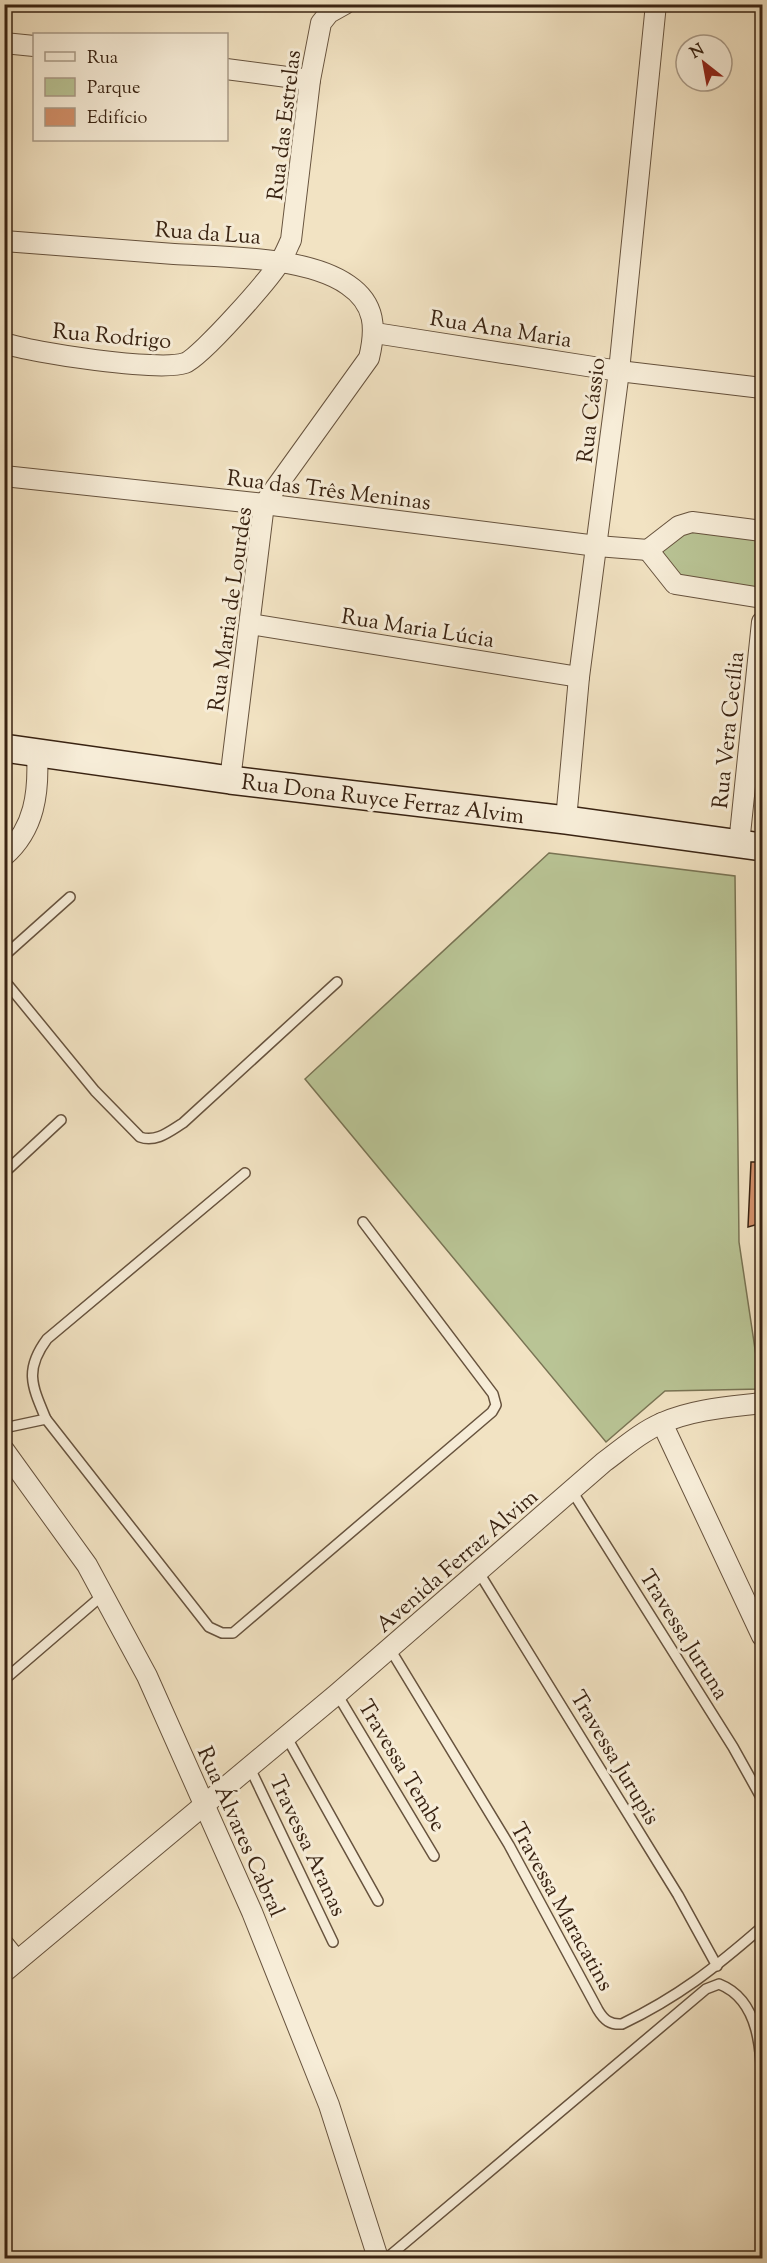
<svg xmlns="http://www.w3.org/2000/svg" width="767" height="2263" viewBox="0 0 767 2263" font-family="'Sorts Mill Goudy',serif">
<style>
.green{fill:#b9c495;stroke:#797454;stroke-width:1.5}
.building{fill:#d2906a;stroke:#392312;stroke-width:1.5}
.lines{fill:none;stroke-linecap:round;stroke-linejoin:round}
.service-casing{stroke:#67533e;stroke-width:12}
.minor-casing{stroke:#67533e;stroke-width:22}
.secondary-casing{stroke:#392312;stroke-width:30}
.service{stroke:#f7edd8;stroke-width:9}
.minor{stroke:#f7edd8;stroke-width:20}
.secondary{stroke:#f7edd8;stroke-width:27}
.labels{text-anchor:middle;stroke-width:6;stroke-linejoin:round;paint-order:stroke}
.street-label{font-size:22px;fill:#392312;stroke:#f7edd8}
</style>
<rect width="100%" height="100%" fill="#f2e3c3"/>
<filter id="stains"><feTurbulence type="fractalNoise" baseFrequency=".00333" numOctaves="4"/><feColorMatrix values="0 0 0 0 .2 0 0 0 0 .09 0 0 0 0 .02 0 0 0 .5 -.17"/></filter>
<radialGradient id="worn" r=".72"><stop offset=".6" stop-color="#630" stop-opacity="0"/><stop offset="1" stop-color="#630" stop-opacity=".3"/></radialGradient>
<g class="green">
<path d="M679,526l83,5v67l-83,-13 -31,-35z"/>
<path d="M549,853l186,23 4,366 22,147 -96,2 -59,51 -301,-363z"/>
</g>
<path class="building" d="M751,1162h11v61l-14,4z"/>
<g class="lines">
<defs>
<g id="service">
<path d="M4,956l66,-59"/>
<path d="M4,980l91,111 45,46c16,6 30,-6 43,-14l154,-141"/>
<path d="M4,1173l57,-53"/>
<path d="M46,1419c-14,-33 -22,-49 1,-80l198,-166"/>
<path d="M4,1428l42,-9 163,208 13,6h11l259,-221 4,-7 -3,-11 -130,-172"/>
<path d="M572,1491l161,256 29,52"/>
<path d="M478,1571l200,324 39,71"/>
<path d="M390,1649l119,196 89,165c6,10 12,15 24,14 56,-27 93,-56 140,-97"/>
<path d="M4,1680l100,-86"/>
<path d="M337,1694l97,162"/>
<path d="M286,1736l92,165"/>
<path d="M249,1766l84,176"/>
<path d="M387,2258l319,-269 13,-5c46,18 42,80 43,120"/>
</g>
<g id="minor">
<path d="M4,43l30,3"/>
<path d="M226,69l84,11"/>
<path d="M4,241c57,4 113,9 170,13 49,3 133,2 174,31 28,19 28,44 21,73l-105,146 -34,276"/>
<path d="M375,333l244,38 143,17"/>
<path d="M4,343c29,10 156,29 181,20 16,-6 86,-85 96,-103 4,-6 7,-14 10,-20l19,-160 11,-57 8,-10 16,-9"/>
<path d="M4,476l260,28 333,42 51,4"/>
<path d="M648,550l27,34 87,14"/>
<path d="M648,550l31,-24 13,-4 70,9"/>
<path d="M250,624l329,53"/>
<path d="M566,820l13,-143 40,-306 37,-367"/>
<path d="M739,844l23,-222"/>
<path d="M4,856c31,-27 35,-64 33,-102"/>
<path d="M662,1423l100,213"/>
<path d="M4,1450l83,115 60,111 105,236 77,193 49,153"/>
<path d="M4,1945l13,16"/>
<path d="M4,1972l333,-278 267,-232c19,-14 37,-30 58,-39 32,-14 67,-16 100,-20"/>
</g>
<path id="secondary" d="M4,748l226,32 336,40 196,27"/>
</defs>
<use href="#service" class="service-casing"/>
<use href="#minor" class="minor-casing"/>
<use href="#secondary" class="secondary-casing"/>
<use href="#service" class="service"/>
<use href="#minor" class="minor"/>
<use href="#secondary" class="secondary"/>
</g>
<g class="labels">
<g class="street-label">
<text transform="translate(283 125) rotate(-83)" y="8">Rua das Estrelas</text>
<text transform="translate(208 232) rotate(4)" y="8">Rua da Lua</text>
<text transform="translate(501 328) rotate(9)" y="8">Rua Ana Maria</text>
<text transform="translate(112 335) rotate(5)" y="8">Rua Rodrigo</text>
<text transform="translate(590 410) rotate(-83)" y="8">Rua Cássio</text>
<text transform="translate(329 489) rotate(7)" y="8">Rua das Três Meninas</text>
<text transform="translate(229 609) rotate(-82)" y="8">Rua Maria de Lourdes</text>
<text transform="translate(418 627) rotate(9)" y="8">Rua Maria Lúcia</text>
<text transform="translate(727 730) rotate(-84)" y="8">Rua Vera Cecília</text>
<text transform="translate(383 798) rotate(7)" y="8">Rua Dona Ruyce Ferraz Alvim</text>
<text transform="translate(456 1560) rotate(-41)" y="8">Avenida Ferraz Alvim</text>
<text transform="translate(685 1634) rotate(58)" y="8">Travessa Juruna</text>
<text transform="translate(616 1757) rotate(59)" y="8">Travessa Jurupis</text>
<text transform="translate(403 1765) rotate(59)" y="8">Travessa Tembe</text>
<text transform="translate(242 1831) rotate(66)" y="8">Rua Álvares Cabral</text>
<text transform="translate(309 1845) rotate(65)" y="8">Travessa Aranas</text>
<text transform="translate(563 1906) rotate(61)" y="8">Travessa Maracatins</text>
</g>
</g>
<rect width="767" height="2263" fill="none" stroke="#f2e3c3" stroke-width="24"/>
<rect x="6" y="6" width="755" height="2251" fill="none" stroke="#392312" stroke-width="3"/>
<rect x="12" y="12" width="743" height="2239" fill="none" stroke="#392312" stroke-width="1.5"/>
<rect x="33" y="33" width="195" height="108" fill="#f7edd8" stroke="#ab9c89" stroke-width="1.5"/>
<rect x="45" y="52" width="30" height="9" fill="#f7edd8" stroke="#ab9c89" stroke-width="1.5"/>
<text x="87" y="63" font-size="18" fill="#392312">Rua</text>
<rect x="45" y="78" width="30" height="18" fill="#b9c495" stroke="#ab9c89" stroke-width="1.5"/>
<text x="87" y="93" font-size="18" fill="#392312">Parque</text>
<rect x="45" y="108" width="30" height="18" fill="#d2906a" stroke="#ab9c89" stroke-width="1.5"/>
<text x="87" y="123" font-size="18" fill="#392312">Edifício</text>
<g transform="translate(704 63) rotate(329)"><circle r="28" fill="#f7edd8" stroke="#ab9c89" stroke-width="1.5"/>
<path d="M0-4.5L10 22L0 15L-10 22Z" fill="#8f2418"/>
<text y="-9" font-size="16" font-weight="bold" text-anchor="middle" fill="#392312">N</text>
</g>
<rect width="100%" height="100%" filter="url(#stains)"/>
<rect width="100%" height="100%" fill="url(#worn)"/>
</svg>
